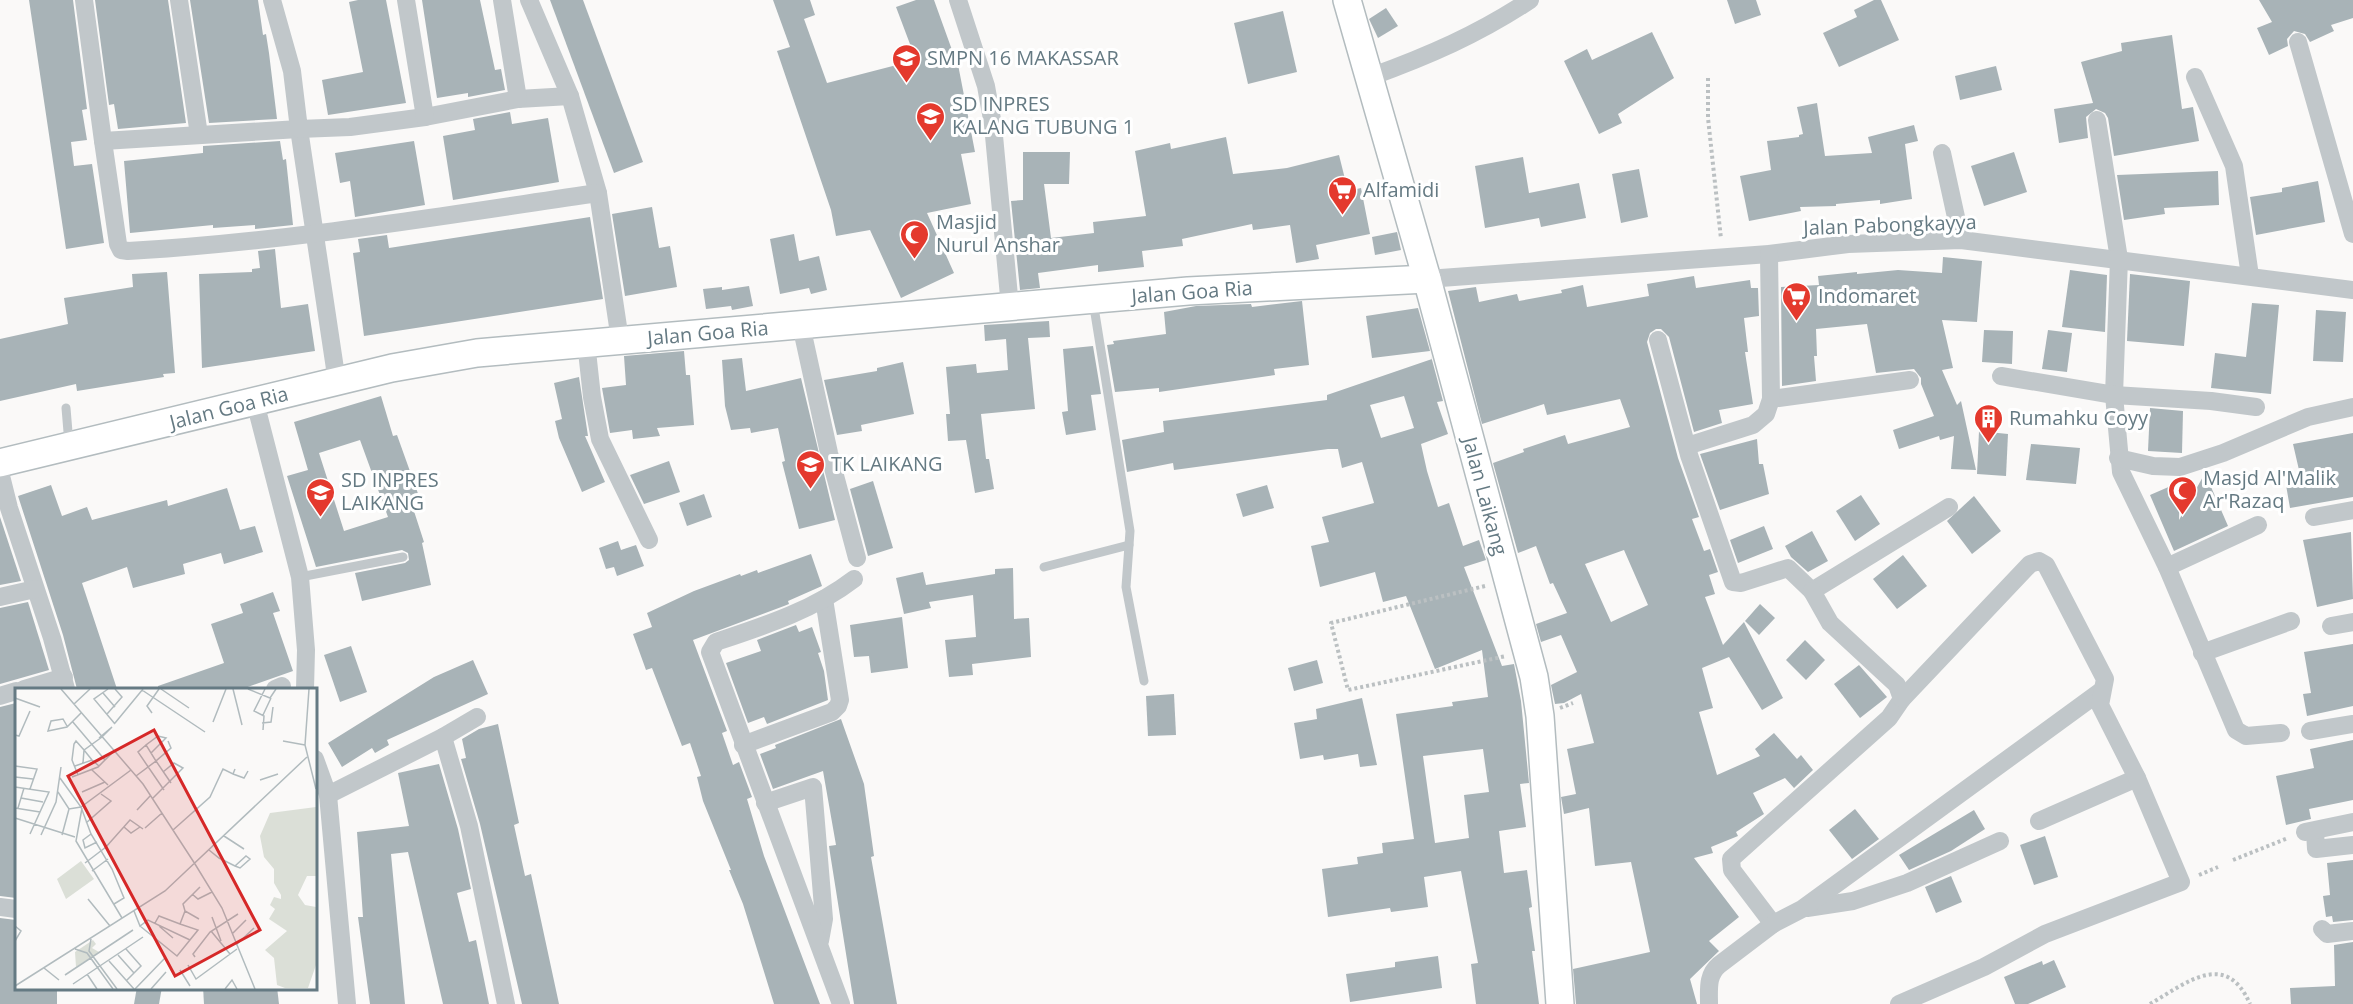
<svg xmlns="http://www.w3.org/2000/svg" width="2353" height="1004" viewBox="0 0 2353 1004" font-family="'Open Sans',sans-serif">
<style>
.building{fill:#a8b3b7;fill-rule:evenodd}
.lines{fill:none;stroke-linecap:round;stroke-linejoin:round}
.secondary-casing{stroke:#b3bcbf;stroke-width:30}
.path{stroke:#bbc0c2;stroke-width:4;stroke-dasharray:3 3;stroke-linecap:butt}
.lane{stroke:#c1c7ca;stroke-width:9}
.street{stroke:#c1c7ca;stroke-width:18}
.secondary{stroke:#fff;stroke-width:27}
.labels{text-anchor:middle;stroke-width:6;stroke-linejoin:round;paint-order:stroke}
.poi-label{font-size:20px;fill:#657a83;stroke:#fff;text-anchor:start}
.street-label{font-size:20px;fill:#657a83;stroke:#fff}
.inset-road{fill:none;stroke:#b1bbbe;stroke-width:1.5}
.view{fill:#d62828;fill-opacity:0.15;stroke:#d62828;stroke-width:3}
.inset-edge{fill:none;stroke:#657a83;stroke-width:3}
</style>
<rect width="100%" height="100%" fill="#faf9f8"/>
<g class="building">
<path d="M29,0h44l14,109 -5,1 5,30 -16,2 3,24 18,-2 12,79 -38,6z"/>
<path d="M95,0h73l18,123 -68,6 -4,-25 -5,1z"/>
<path d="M190,0h68l5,35 3,-1 3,19 8,66 -68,4z"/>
<path d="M358,0h28l20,103 -78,12 -6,-35 41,-8 -14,-70z"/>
<path d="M422,0h58l15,70 6,-1 4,21 -37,7v-4l-31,5z"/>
<path d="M550,0h33l60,162 -29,11z"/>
<path d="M773,0h37l5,15 -11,4 23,64 89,-23 -20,-53 20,-7h18l18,50 3,-1 20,103 -14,2 10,50 -44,9 27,60 -53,25 -31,-68 -34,6 -5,-26 -54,-159 13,-4z"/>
<path d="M1727,0h29l5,15 -26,9z"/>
<path d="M1874,0h7l18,40 -60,27 -16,-34 34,-16 -3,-7z"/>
<path d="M2259,0h94v18l-22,7 3,6 -24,11 -5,-8 -11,-3 -7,8 1,7 -19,9 -12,-27 15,-6z"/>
<path d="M1386,8l12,18 -20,12 -9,-19z"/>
<path d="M1283,11l14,61 -49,12 -14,-61z"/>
<path d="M1652,32l22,46 -56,36 4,9 -23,11 -35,-73 23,-12 5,11z"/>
<path d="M2172,35l10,74 11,-2 6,34 -85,15 -6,-38 -3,-5 -9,-4 -10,8 2,21 -29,5 -5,-34 39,-6 -12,-41 41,-11 -1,-8z"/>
<path d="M1996,66l6,24 -42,10 -5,-24z"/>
<path d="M1817,103l8,53 47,-3 -4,-16 46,-12 4,16 -13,3 7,55 -32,5v-4l-44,4v2l-36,1 1,4 -52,10 -9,-45 31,-6 -4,-29 32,-4v-2l4,-1 -6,-27z"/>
<path d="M510,112l2,12 36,-6 11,64 -106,18 -10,-64 32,-6 -2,-11z"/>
<path d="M1226,137l7,37 54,-6 52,-13 9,36 13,-3 9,46 -54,11 3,14 -23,4 -6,-38 -37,5 -1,-6 -70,15 1,7 -41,5 2,16 -46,5v-7l-60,8 2,15 -20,2 -9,-89 12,-1v-48h47l-1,32h-25l7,54 43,-5 -1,-11 53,-6 -11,-65 35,-8 1,6z"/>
<path d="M280,141l3,19 3,-1 7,66 -38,4v-4l-42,3v-3l-83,8 -6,-72 79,-8v-7z"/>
<path d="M414,141l11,64 -70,12 -5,-36 -10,2 -5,-30z"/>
<path d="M2014,152l13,40 -43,14 -13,-40z"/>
<path d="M1523,157l6,36 50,-10 7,35 -45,9 -2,-9 -54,10 -10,-62z"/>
<path d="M1639,169l9,48 -27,6 -9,-49z"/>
<path d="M2218,171l1,34 -55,3 1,6 -41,6 -7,-45z"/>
<path d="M2318,181l7,41 -69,13 -6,-38 32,-5v-4z"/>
<path d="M652,207l7,41 11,-2 7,41 -52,9 -13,-82z"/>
<path d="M590,217l13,82 -239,37 -11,-83 7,-1 -2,-13 29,-4 2,13z"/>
<path d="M1397,232l4,18 -26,5 -3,-18z"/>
<path d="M794,234l5,27 20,-5 8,34 -16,4 -2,-6 -29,6 -10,-55z"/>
<path d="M275,249l6,59 27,-4 7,47 -113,17 -3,-94 53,-2v-3l8,-1 -2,-17z"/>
<path d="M1943,257l39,4 -5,61 -35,-2 11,48 -11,2 15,35 4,-4 15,69 -25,-1 3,-33 -14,4 -1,-4 -40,13 -6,-19 41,-14 -13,-32v-6l-7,-9 -38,4 -9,-49 -51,5 1,27h-3l2,25 -34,5 -1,-99 38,-2 -1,-9 39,-4v2l41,-4 44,3z"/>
<path d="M2070,270l37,5 -2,57 -43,-5z"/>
<path d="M167,272l8,101 -12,1 1,3 -87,14 -1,-7 -76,17v-62l68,-15 -4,-26 69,-11 -1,-13z"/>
<path d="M2130,274l60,7 -6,65 -57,-5z"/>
<path d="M1694,276l2,12 54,-8 1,8h7l1,28 -15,2 4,34h-3l8,52 -34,6 3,13 -28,9 -25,-95 -8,-8h-5l-6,4 -3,9 31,116 21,59 -7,2 12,32 6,-2 8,23 -9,3 6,19 -10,3 18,48 21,-23 39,76 -21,12 -33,-53 -27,11 11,40 -14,4 18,63 43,-19 -5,-7 19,-16 23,26 4,-4 12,15 -19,18 -9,-10 -32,15 11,21 -28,18 2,4 -27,11 2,6 -19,5 45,59 -30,24 10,10 -29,28 7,25h-121l-3,-35 77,-17 -19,-90 -36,4 -6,-58 -25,6 -3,-17 15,-3 -9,-45 27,-6 -13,-49 -17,9 -9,1 -4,-19 26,-13 -16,-37 -20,7 -5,-18 31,-11 -14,-30 -3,1 -14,-38 -18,7 -25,-90 31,-11 -1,-3 42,-14 3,9 62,-17 -10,-28 -73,16 -3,-11 -62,20 -34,-133 28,-4 3,15 38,-8 2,7 43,-8 -1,-3 22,-5 4,22 62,-11 -2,-12zM1624,550l24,55 -37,17 -26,-58z"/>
<path d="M749,286l4,20 -21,4 -1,-4 -25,3 -3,-20 19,-2v3z"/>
<path d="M1302,301l7,64 -35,4 1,6 -116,17v-4l-44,4 -8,-47 7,-1 -1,-3 53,-7 -2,-22 32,-6 55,-2 1,3z"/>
<path d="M2252,303l27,2 -8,89 -60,-6 4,-35 31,4z"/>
<path d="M1418,308l12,43 -58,7 -6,-42z"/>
<path d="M2316,310l30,2 -3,50 -30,-1z"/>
<path d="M1049,321l1,16 -22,1 7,71 -54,5 5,45h3l5,30 -19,4 -9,-53 -18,1 -2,-27h4l-4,-47 30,-3 1,9 31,-3 -2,-31 -21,2 -1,-16z"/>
<path d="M1984,330l29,1 -1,33 -30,-2z"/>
<path d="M2048,330l24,3 -5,39 -25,-3z"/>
<path d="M1093,346l8,48 -10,1 5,35 -30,5 -4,-23 6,-1 -5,-62z"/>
<path d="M684,351l2,24h4l4,50 -37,3 3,8 -27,3 -1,-9 -22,3 -8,-45 24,-3 -2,-29z"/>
<path d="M1431,356l12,45 -6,1 11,32 -27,10 6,27 11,36 11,-4 14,43 16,-6 7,20 -22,7 38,99 12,-2 7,37 8,82 -9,1 6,43 -27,4 5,42 23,-3 5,37 -3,1 6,43h-3l7,53h-63l-5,-40 7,-1 -17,-92 -37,6 4,30 -37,5 -1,-4 -62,9 -6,-48 36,-5 -1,-7 26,-4 -1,-10 32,-4 -18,-125 57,-8 -1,-4 36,-5 -6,-47 -47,19 -29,-73 -23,6 -8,-30 -55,15 -9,-41 18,-4 -7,-25 52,-14 -12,-41 -20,6 -4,-19h-10l-154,21 -1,-7 -46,9 -5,-32 42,-8 -1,-11 164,-21v-5l105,-36zM1404,396l10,32 -33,10 -11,-33zM1483,749l6,43 -25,3 5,43 -34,5 -12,-87z"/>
<path d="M742,358l4,33 55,-13 34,142 -36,9 -17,-67 3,-1 -7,-33 -27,5 -1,-5 -19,2 -6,-24 -3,-46z"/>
<path d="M903,362l11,52 -53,11 1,6 -25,4 -13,-55 53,-9v-3z"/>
<path d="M579,377l9,59h-3l20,46 -23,10 -23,-54 -4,-17 7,-2 -8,-36z"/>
<path d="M381,396l12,40 4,-1 24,67 -9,3 12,37 -2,1 9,42 -69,16 -7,-28 50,-10 4,-3 -1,-7 -6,-3 -86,17 -29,-91 21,-6 -14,-48zM360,440l28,77 -44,14 -25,-78z"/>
<path d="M2150,408l33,3 -1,42 -34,-2z"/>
<path d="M1979,431l29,3 -2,42 -29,-2z"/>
<path d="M2353,433v64l-63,11 -4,-23 16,-2 -9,-39z"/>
<path d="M1757,439l2,25h4l6,30 -49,16 -20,-56z"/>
<path d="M2031,444l49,4 -4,36 -50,-4z"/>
<path d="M669,461l11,31 -36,12 -14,-29z"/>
<path d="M2205,473l23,53 -54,25 -24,-56 30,-13 -1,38z"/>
<path d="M873,481l20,67 -25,8 -18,-67z"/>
<path d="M51,485l11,31 25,-9 5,13 75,-20 1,6 59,-18 13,42 15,-4 8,26 -39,12 -3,-11 -38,11 2,10 -52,14 -6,-21 -45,16 35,106h-40l-14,-54 -45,-139z"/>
<path d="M1267,485l7,23 -31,9 -7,-23z"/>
<path d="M704,494l8,23 -25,9 -8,-23z"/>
<path d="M1861,495l19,29 -25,17 -19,-30z"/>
<path d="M1974,496l27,35 -29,23 -25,-33z"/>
<path d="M0,517l21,64 -21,4z"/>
<path d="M1764,526l9,23 -35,14 -8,-23z"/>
<path d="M1812,531l16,30 -20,11 -17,-15 -6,-11z"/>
<path d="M2351,532l2,67 -36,8 -14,-67z"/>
<path d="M618,541l3,9 15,-5 8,21 -27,10 -3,-9 -8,2 -7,-21z"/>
<path d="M811,554l11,32 -34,15 1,3 -5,2 -91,34 34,91 -5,2 11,32 6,-3 13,35 -5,2 17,57 56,148h-46l-31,-100 -14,-34h2l-28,-69 -6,-24 4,-1 -11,-33 -8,3 -30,-78 -6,2 -13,-36 19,-7 -5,-14 47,-22 46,-17 1,2 16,-6 1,3z"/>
<path d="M1903,555l24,31 -30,23 -24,-30z"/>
<path d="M1013,568l1,51 15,-1 2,39 -59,7 1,11 -24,2 -4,-37 31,-3 -3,-42 -44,7 2,6 -27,6 -8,-36 27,-6 3,13 69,-11v-5z"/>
<path d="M273,592l7,19 -7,2 20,58 -51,18h-84v-3l66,-23 -13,-39 32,-11 -3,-9z"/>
<path d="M28,602l21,68 -49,14v-76z"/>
<path d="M1760,604l15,14 -16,17 -14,-14z"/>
<path d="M902,617l6,51 -37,5 -2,-17 -15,1 -4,-32z"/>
<path d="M796,625l3,7 13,-5 9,25 -3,1 6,18 4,29 -61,24 -3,-7 -16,6 -22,-60 35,-12 -4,-11z"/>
<path d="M1805,640l20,20 -19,20 -20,-20z"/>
<path d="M2353,644v62l-46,10 -4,-22 8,-1 -7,-41z"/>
<path d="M351,646l16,46 -27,10 -16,-47z"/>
<path d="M473,660l15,34 -101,46 2,5 -14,8 -3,-5 -30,19 -14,-24 106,-66z"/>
<path d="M1317,660l6,23 -29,8 -6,-23z"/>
<path d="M1859,665l28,32 -27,21 -26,-34z"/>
<path d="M1174,694l2,41 -28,1 -2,-40z"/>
<path d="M1362,698l15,67 -17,2 -2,-13 -34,6 -1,-5 -23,4 -6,-36 23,-4 -1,-10z"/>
<path d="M16,703v195l-16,-2v-189z"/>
<path d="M841,719l23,65 10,72 -3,1 26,147h-43l-24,-151 -1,-7 7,-1 -13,-74 -50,18 -13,-35 16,-6 -1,-3z"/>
<path d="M498,724l21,99 -5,2 11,51 6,-2 28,130h-37l-42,-180 -19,-65 5,-1 -4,-19 17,-10z"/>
<path d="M2353,740v60l-44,9 2,10 -25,6 -10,-49 38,-8 -4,-19z"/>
<path d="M439,764l19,65 13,60 -14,4 12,49 7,-2 13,64h-46l-35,-152 -17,2 14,150h-35l-12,-87h5l-6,-85 52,-6 -11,-53z"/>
<path d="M1855,809l24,30 -27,20 -23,-29z"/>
<path d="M1974,810l11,19 -34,22 -42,19 -10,-15z"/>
<path d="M2045,836l13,41 -24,8 -14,-40z"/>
<path d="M2353,860v60l-20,2 -1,-6 -6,1 -3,-21 7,-1 -3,-32z"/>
<path d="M1951,876l11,26 -26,11 -11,-26z"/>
<path d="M0,918l16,2v67h41v17h-57z"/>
<path d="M2353,942v62h-62l-1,-16 45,-2 -1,-41z"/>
<path d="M1438,956l4,32 -92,14 -4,-28 49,-7v-5z"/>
<path d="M2054,960l12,27 -38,17h-13l-11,-27 38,-16 1,4z"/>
<path d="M137,987h25l-3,17h-25z"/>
<path d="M203,987h74l2,17h-75z"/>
</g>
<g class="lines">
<defs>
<g id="secondary">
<path d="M1347,0l80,279 107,398 6,39 20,288"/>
<path d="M0,463l392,-95 85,-15 711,-62 239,-12"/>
</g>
</defs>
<use href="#secondary" class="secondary-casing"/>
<g class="path">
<path d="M1708,78v40l13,121"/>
<path d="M1485,586l-154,37 17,67 158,-34"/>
<path d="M1560,708l13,-5"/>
<path d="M2233,860l55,-22"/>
<path d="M2199,875l19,-8"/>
<path d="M2150,1004c36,-21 76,-55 100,0"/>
</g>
<g class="lane">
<path d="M1093,301l37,230 -4,56 18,94"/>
<path d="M66,408l3,36"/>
<path d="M1044,567l85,-22"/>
<path d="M300,577l103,-20"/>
</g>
<g class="street">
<path d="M84,0l19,141 196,-12 38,253"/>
<path d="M179,0l20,135"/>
<path d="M272,0l20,71 7,58 51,-2 75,-10 93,-18 52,-3"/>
<path d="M406,0l19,117"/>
<path d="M502,0l16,99"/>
<path d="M529,0l41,96 28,97 22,147"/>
<path d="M958,0l28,86 7,39 17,182"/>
<path d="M2298,42l55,192"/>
<path d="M1370,77c58,-21 109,-43 160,-77"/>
<path d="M2195,77l39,89 16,110"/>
<path d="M2097,120l22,139 -5,136 7,77 46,95 69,163 10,6 35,-3"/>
<path d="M103,141l15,103 3,6 7,1c158,-9 313,-35 470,-58"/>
<path d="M1942,153l19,87"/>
<path d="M1427,279l342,-25 79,-10 113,-4 392,50"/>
<path d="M801,325l28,128 28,105"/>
<path d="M1658,340l31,115 44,127 8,1 47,-15 24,23 137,-84"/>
<path d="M586,342l6,55 8,42 49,101"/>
<path d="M2001,376l113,19 97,6 45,6"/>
<path d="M1771,399l139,-19"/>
<path d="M255,402l45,175 6,73 -1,39"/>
<path d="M1687,446l66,-21 13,-11 5,-15 -2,-145"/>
<path d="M2118,458l35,8 27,1 43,-14 85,-36 45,-10"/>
<path d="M0,472l9,36 43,130 14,51"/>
<path d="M2314,517l39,-7"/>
<path d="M2167,567l91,-42"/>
<path d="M0,597l35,-8"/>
<path d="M2331,626l22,-4"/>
<path d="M2202,653l89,-32"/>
<path d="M24,689l40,-12"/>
<path d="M275,689l7,-3"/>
<path d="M0,696l16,-5"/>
<path d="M2310,731l43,-7"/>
<path d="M443,737l34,-20"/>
<path d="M743,745l89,-33 6,-6 2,-6 -16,-101"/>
<path d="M315,759l13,36 19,209"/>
<path d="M328,795l115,-58 26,89 37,178"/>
<path d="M765,803l48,-16 11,132 -4,22"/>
<path d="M2039,821l98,-43"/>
<path d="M2315,831l1,18 37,-4"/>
<path d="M2305,832l48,-10"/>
<path d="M0,907l16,2"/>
<path d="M1807,908l46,-7 54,-18 93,-42"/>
<path d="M1773,924l-41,-54 -1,-11 158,-141 13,-19 -5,-14 -67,-62 -18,-32"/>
<path d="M2322,929l5,5 26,-3"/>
<path d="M841,1004l-131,-352 6,-10c48,-16 98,-32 138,-63"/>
<path d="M1709,1004c0,-15 -2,-29 10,-39l54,-41 29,-15 299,-218"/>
<path d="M1899,1004l85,-37 61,-33 136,-52 -44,-104 -37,-73 5,-26 -59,-114 -7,-4 -9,3 -128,135"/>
</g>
<use href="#secondary" class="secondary"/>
</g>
<defs>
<symbol id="school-pin" viewBox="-11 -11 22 30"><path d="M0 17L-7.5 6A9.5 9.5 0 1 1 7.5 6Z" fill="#e4392d" stroke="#fff"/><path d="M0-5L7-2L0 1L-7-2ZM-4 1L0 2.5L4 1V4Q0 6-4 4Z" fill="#fff"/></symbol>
<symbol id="supermarket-pin" viewBox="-11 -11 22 30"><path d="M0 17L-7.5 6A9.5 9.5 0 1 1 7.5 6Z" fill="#e4392d" stroke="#fff"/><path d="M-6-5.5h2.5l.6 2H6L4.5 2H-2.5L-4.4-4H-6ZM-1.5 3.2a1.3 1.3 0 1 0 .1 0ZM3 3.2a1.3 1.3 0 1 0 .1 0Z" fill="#fff"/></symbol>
<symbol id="mosque-pin" viewBox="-11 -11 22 30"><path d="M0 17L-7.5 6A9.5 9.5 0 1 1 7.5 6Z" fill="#e4392d" stroke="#fff"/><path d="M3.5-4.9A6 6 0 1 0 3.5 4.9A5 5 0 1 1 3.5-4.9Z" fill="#fff"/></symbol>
<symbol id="building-pin" viewBox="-11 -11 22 30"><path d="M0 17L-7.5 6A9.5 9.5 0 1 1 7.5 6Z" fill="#e4392d" stroke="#fff"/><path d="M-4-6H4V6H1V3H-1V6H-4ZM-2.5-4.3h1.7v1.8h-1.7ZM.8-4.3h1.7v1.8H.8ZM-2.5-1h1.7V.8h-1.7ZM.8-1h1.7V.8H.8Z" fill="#fff"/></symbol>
</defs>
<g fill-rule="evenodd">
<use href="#school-pin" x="890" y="42" width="33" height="45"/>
<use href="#school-pin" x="914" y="100" width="33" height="45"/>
<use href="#supermarket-pin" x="1326" y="174" width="33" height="45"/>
<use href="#mosque-pin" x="898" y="218" width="33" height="45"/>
<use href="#supermarket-pin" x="1780" y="280" width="33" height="45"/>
<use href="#building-pin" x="1972" y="402" width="33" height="45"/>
<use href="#school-pin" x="794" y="448" width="33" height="45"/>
<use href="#mosque-pin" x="2166" y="474" width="33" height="45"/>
<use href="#school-pin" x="304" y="476" width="33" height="45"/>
</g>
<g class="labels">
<g class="poi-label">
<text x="927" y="65">SMPN 16 MAKASSAR</text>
<text x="952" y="111">SD INPRES<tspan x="952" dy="23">KALANG TUBUNG 1</tspan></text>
<text x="1363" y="197">Alfamidi</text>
<text x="936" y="229">Masjid<tspan x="936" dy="23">Nurul Anshar</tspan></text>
<text x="1818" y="303">Indomaret</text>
<text x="2009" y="425">Rumahku Coyy</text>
<text x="831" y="471">TK LAIKANG</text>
<text x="2203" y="485">Masjd Al'Malik<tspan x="2203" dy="23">Ar'Razaq</tspan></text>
<text x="341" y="487">SD INPRES<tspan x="341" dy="23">LAIKANG</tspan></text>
</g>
<g class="street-label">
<text transform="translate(1890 225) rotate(-2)" y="7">Jalan Pabongkayya</text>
<text transform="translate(1192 292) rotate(-4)" y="7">Jalan Goa Ria</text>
<text transform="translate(708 333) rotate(-5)" y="7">Jalan Goa Ria</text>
<text transform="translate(229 408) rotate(-14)" y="7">Jalan Goa Ria</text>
<text transform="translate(1485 496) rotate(75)" y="7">Jalan Laikang</text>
</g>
</g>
<g transform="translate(15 688)">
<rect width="302" height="302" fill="#faf9f8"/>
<path d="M301,119v69h-9l-9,19 7,10 11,2v58l-8,23h-23l-8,-3 -3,-27 -9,-8 22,-19 -18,-12 6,-10 -5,-4 4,-8 7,2v-4l-7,-12v-14l-10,-12 -4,-21 10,-23zM66,173l13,18 -28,20 -9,-20zM78,252l3,4 -4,4 7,4 -23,15 -1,-15z" fill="#dbdfd7"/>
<path class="inset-road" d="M46,1l82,95 52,80M93,1l-14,10 21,25M146,1l28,19M218,1l9,36M233,1l22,9 6,-9M294,1l-4,56 11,44M127,2l63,42M88,5l12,14M0,10l25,9M59,16l16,-15M137,25l-5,-7 12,-17M92,26l15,-17 -7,-8M248,27l8,-17M57,33l33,39M198,34l13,-33M100,35l28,-34M247,35l9,-1 2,-15M52,38l-4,-7 -12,2 -3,10 19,-4 14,-14M248,42l1,-14 -10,-5 11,-22M0,47l4,1 11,-25M153,53l3,7 -15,13 15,22M268,53l22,4M131,57l-8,7 26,38M68,75l1,-13 8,10M0,78l22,3 -7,20M60,78l17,-6 7,6M77,82l16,15M218,86l11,4 4,-7M63,87l-6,-15 2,-16 2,-3 8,9 18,-13 10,-10 -13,11M121,88l20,-15 -10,-16 12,-9 8,2 -15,15M0,89l18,2M57,89l26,-10 16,-16M45,90l21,29 10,27 21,35 12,29 -10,6M245,92l18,-6M0,99l34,5 -19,42M43,104l11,17 12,-2 50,-37M67,104l23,-10M6,110l22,4M138,110l30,-30 -9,-5 -11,9M0,120l25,4M3,120l6,-20M67,120l-6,33 46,77M122,122l14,-15M0,130l60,19M71,135l25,-22 -10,-7M109,139l7,6 9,-6M130,140l17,-15M158,142l37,-33 13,-28 10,5 2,-5M76,146l-8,6 2,8 12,-6M26,147l15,-33 5,-35M47,147l7,-26M209,148l20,13M194,162l10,8 16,8 5,2 10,-9 -4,-3 -11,10M70,175l21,-16 24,-27 13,9M180,176l27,44 33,81M77,183l16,-12M177,206l6,5 14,-7M73,211l22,27M119,223l6,15 8,-6 42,20M197,229l9,24M184,231l-14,-8 -2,-7 17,-17M140,235l4,-7 21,8 5,-13M0,238l6,5 -6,10M125,238l37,30 21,-26 -18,-6M144,238l14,12M196,243l19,23M217,246l14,-14M76,251l-2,12 28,38M221,257l18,-17M60,261l12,4 26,36M111,261l15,17 -15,15M103,267l16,18M180,269l-2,-3 17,-22 28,-18M94,273l25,28M173,277l8,14 41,-30M29,280l15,12M165,282l10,16M72,286l10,15M50,287l68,-45M58,296l70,-47M0,298l150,-95 142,-134M120,301l30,-31M136,301l15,-17M210,301l7,-9 5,9"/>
<path class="view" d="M139,42l106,200 -85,46 -107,-200z"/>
<rect width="302" height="302" class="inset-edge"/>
</g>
</svg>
